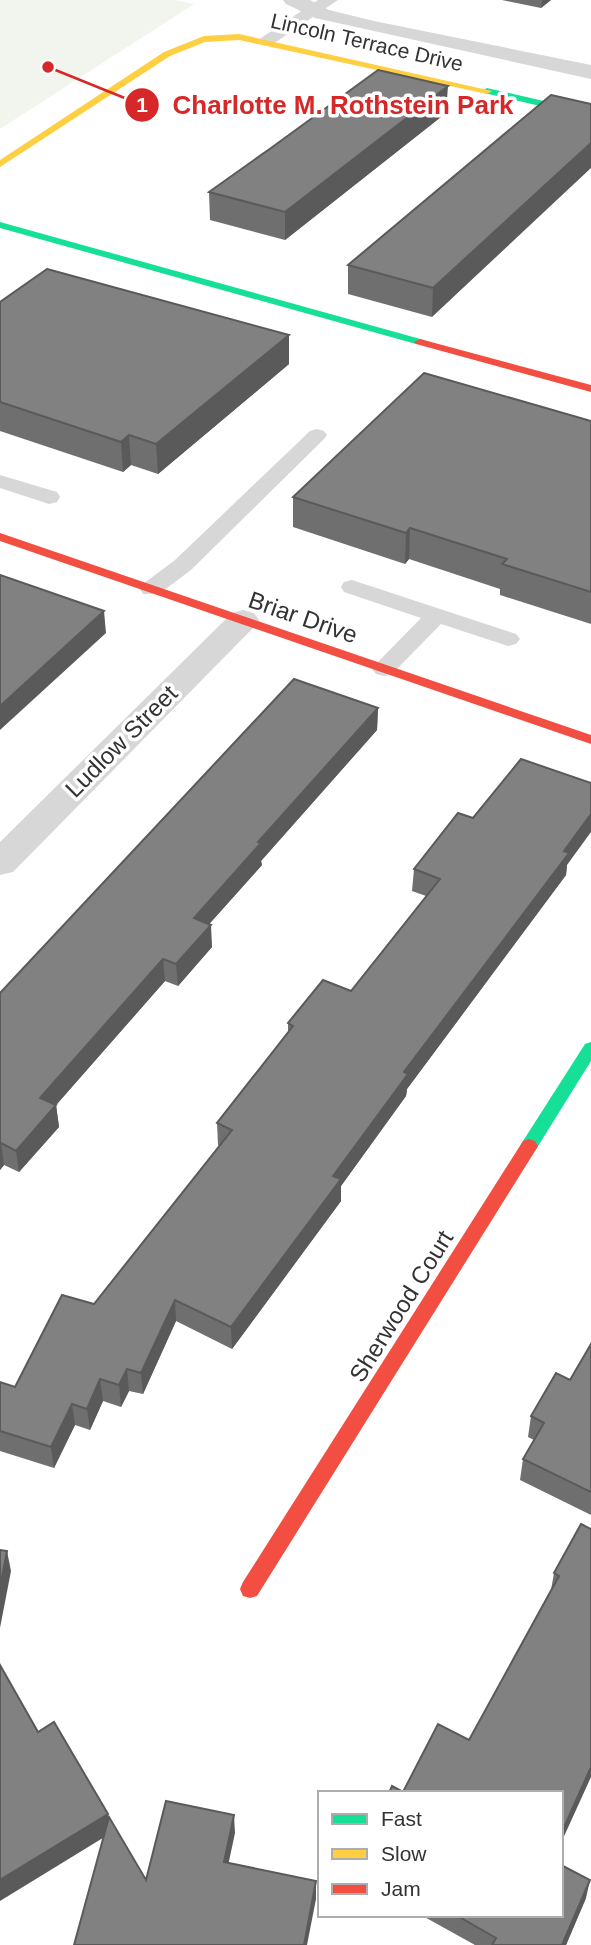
<svg xmlns="http://www.w3.org/2000/svg" width="591" height="1945" font-family="Helvetica,sans-serif">
	<style>
		.green { fill: #f1f5ed }
		.lines { fill: none; stroke-linecap: round; stroke-linejoin: round }
		.lane { fill: #d7d7d7; fill-rule: evenodd }
		.street { fill: #d7d7d7; fill-rule: evenodd }
		.fast { fill: #16e098; fill-rule: evenodd }
		.slow { fill: #ffcf43; fill-rule: evenodd }
		.jam { fill: #f24e42; fill-rule: evenodd }
		.wall { fill: #6f6f6f }
		.shaded-wall { fill: #5a5a5a }
		.building { fill: #818181; stroke: #5a5a5a; stroke-width: 2 }
		.labels { text-anchor: middle; dominant-baseline: central; stroke-width: 7; stroke-linejoin: round; paint-order: stroke }
		.far-street-label { font-size: 21px; fill: #333; stroke: #fff }
		.street-label { font-size: 24px; fill: #333; stroke: #fff }
		.leader { fill: none; stroke: #d62828; stroke-width: 2.5 }
		.callout-dot { fill: #d62828; stroke: #fff; stroke-width: 2.5 }
		.mark-label { font-size: 21px; text-anchor: middle; font-weight: bold; fill: #fff }
		.callout-label { font-size: 26px; text-anchor: middle; font-weight: bold; fill: #d62828; stroke: #fff; stroke-width: 7; stroke-linejoin: round; paint-order: stroke }
	</style>
	<rect width="100%" height="100%" fill="#fff"/>
	<path class="green" d="M0 0H174L194 4 0 129Z"/>
	<g class="lines">
		<path class="lane" d="M318 0H338L273 44H261L259 41 261 38Z
			M317 429 324 431 327 435 324 439 191 570 159 594H143L140 589 143 584 175 560 310 431Z
			M0 475 57 492 60 497 57 502 49 504 0 488Z
			M352 580 516 634 520 639 516 644 508 646 441 624 392 674 384 676 376 674 372 669 376 664 421 618 344 592 341 587 344 582Z"/>
		<path class="street" d="M283 0H310L329 10 374 21 591 65V79L315 18 286 4Z
			M243 610 254 613 259 620 254 627 13 872 0 875V842L232 613Z"/>
		<path class="fast" d="M487 88 591 112V118L484 93 482 91Z
			M0 222 424 340 426 342 416 344 0 228Z
			M591 1042V1061L535 1151H523L520 1146 523 1141 585 1044Z"/>
		<path class="slow" d="M239 34 492 91 487 94 239 40 205 42 170 56 0 167V160L164 52 204 36Z"/>
		<path class="jam" d="M420 339 591 385V392L416 344 414 342Z
			M0 533 591 735V744L0 541Z
			M529 1139 535 1141 538 1146 535 1151 257 1596 250 1598 243 1596 240 1589 243 1582 523 1141Z"/>
	</g>
	<path class="wall" d="M502 0H551L541 8Z
		M551 95 432 317 348 294V265Z
		M446 113 285 240 210 220 209 192 271 148Z
		M0 302 289 335V364L158 474 131 465 123 472 0 431Z
		M591 421V624L500 595V589L409 559 405 564 293 527V497Z
		M378 708 377 730 261 861 262 865 209 924 212 947 178 986 165 981 56 1105 59 1127 19 1172 4 1165 0 1170V993Z
		M567 865 566 875 407 1089 406 1096 341 1186V1201L232 1349 176 1321 143 1394 129 1391 121 1407 103 1401 90 1430 75 1425 54 1468 0 1451V1382L15 1387 94 1304 219 1146 218 1145 217 1123 288 1032V1023L351 991 426 896 412 891 414 869Z
		M591 1344V1515L520 1480 523 1459 534 1440 528 1437 531 1416 570 1380Z
		M581 1524 591 1777 403 1792 469 1740 551 1590 554 1573Z
		M586 1898 566 1945H475L421 1915H561Z"/>
	<path class="shaded-wall" d="M542 0H551L541 8Z
		M448 86 446 113 285 240V212Z
		M591 143V168L432 317 433 288Z
		M289 335V364L158 474 156 444Z
		M129 435 131 465 123 472 121 442Z
		M410 528 409 559 405 564 406 533Z
		M104 611 106 633 0 730V706Z
		M378 708 377 730 261 861 262 865 195 940 194 918 258 842Z
		M591 814V832L567 865 566 875 407 1089 406 1096 341 1186V1201L232 1349 231 1327 404 1072Z
		M211 925 212 947 178 986 176 964Z
		M163 959 165 981 43 1120 40 1098Z
		M56 1105 59 1127 19 1172 16 1151Z
		M1 1143 4 1165 0 1170V1144Z
		M175 1300 176 1321 143 1394 141 1373Z
		M127 1369 129 1391 121 1407 119 1385Z
		M100 1379 103 1401 90 1430 87 1409Z
		M72 1404 75 1425 54 1468 51 1447Z
		M7 1551 11 1571 0 1628V1587Z
		M591 1767V1777L561 1843V1834Z
		M108 1814 111 1833 0 1901V1880Z
		M234 1815 235 1833 225 1880 224 1862Z
		M590 1880 586 1898 566 1945H562Z
		M316 1881V1899L307 1945H304Z"/>
	<path class="building" d="M378 70 448 86 285 212 209 192 271 148Z
		M551 95 591 104V143L433 288 348 265Z
		M47 269 289 335 156 444 129 435 121 442 0 402V302Z
		M424 373 591 421V592L502 564 507 559 410 528 406 533 293 497Z
		M0 575 104 611 0 706Z
		M294 679 378 708 258 842 261 843 194 918 211 925 176 964 163 959 40 1098 56 1105 16 1151 1 1143 0 1144V993Z
		M521 759 591 783V814L564 851 569 853 404 1072 408 1074 333 1176 341 1179 231 1327 175 1300 141 1373 127 1369 119 1385 100 1379 87 1409 72 1404 51 1447 0 1431V1382L15 1387 62 1295 94 1304 232 1130 217 1123 293 1026 288 1023 323 980 351 991 440 879 414 869 458 813 473 818Z
		M591 1344V1492L523 1459 544 1423 531 1416 556 1373 570 1380Z
		M581 1524 591 1529V1767L561 1834V1793H389L392 1786 403 1792 438 1724 469 1740 559 1576 554 1573Z
		M0 1550 7 1551 0 1587Z
		M0 1665 38 1732 54 1722 108 1814 0 1880Z
		M166 1801 234 1815 224 1862 316 1881 304 1945H74L109 1817 146 1880Z
		M561 1865 590 1880 562 1945H492L496 1938 456 1915H561Z"/>
	<g class="labels">
		<g class="far-street-label">
			<text transform="translate(367 42) rotate(13)">Lincoln Terrace Drive</text>
		</g>
		<g class="street-label">
			<text transform="translate(303 617) rotate(19)">Briar Drive</text>
			<text transform="translate(121 741) rotate(-45)">Ludlow Street</text>
			<text transform="translate(401 1306) rotate(-58)">Sherwood Court</text>
		</g>
	</g>
	<path class="leader" d="M48 67L142 105"/>
	<g class="callout-dot">
		<circle cx="48" cy="67" r="7"/>
		<circle cx="142" cy="105" r="18"/>
	</g>
	<g class="mark-label">
		<text x="142" y="112">1</text>
	</g>
	<g class="callout-label">
		<text x="343" y="114">Charlotte M. Rothstein Park</text>
	</g>
	<rect x="318" y="1791" width="245" height="126" fill="#ffffff" stroke="#adadad" stroke-width="2"/>
	<rect x="332" y="1814" width="35" height="10" fill="#16e098" stroke="#adadad" stroke-width="2"/>
	<text x="381" y="1826" font-size="21" fill="#333333">Fast</text>
	<rect x="332" y="1849" width="35" height="10" fill="#ffcf43" stroke="#adadad" stroke-width="2"/>
	<text x="381" y="1861" font-size="21" fill="#333333">Slow</text>
	<rect x="332" y="1884" width="35" height="10" fill="#f24e42" stroke="#adadad" stroke-width="2"/>
	<text x="381" y="1896" font-size="21" fill="#333333">Jam</text>
</svg>
